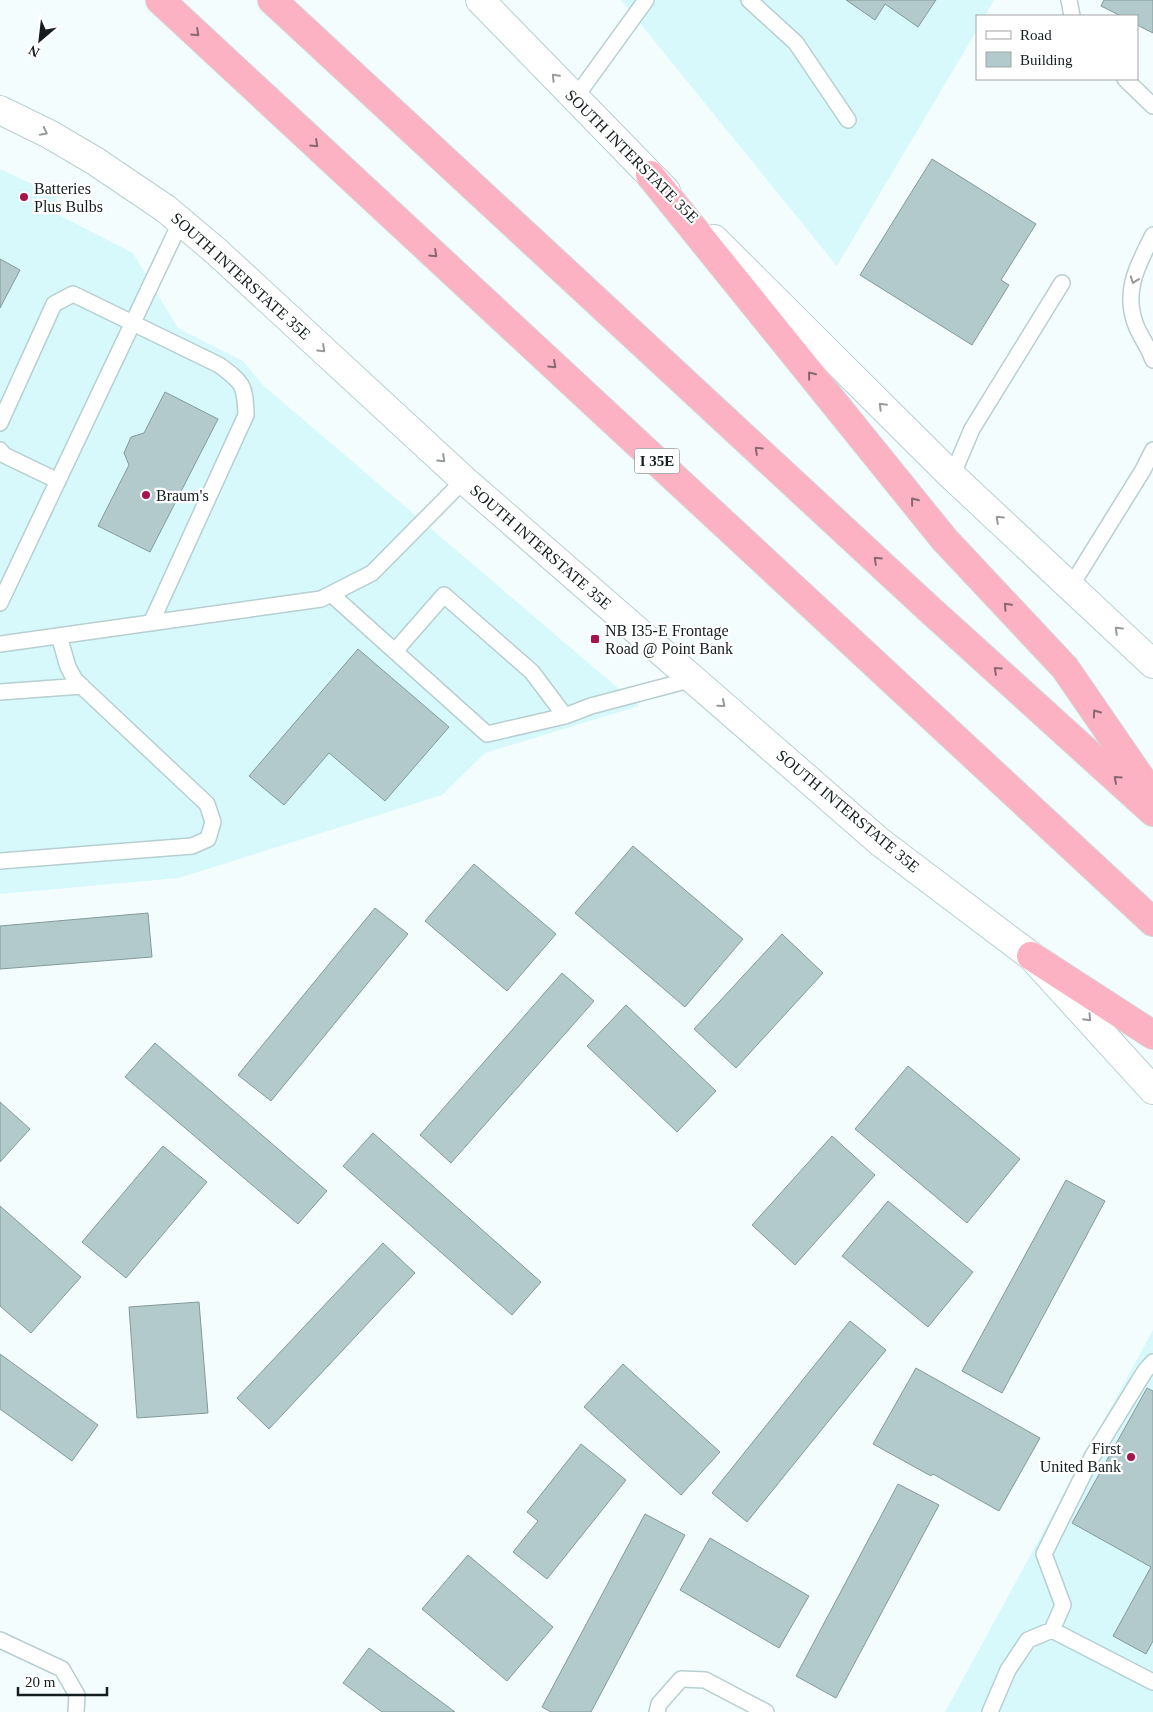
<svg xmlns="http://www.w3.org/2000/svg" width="1153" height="1712" font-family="Georgia,serif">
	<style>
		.built { fill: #d7f9fc }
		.building { fill: #b2cacb; stroke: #839a9b }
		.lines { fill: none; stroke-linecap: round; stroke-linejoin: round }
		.service-casing { stroke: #b7cfd0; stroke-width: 18 }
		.secondary-casing { stroke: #b7cfd0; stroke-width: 30 }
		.motorway-casing { stroke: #d5d6d7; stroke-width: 30 }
		.service { stroke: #fff; stroke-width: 15 }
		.secondary { stroke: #fff; stroke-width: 28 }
		.motorway { stroke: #fcb2c2; stroke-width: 28 }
		.oneway { stroke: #886870 }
		.oneway2 { stroke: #969a9a }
		.poi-dot { fill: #a6134f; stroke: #fff; stroke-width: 2 }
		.labels { text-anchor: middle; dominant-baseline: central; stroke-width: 4.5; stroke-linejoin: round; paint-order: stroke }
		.shield { fill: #fff; stroke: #5b6262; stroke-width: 1 }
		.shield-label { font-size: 15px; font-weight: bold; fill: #151e1f }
		.street-label { font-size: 16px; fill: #151e1f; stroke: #fff }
		.poi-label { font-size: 16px; fill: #151e1f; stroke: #fff; text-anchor: start }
	</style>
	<rect width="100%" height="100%" fill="#f4fdfe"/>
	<path class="built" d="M621 0H994L985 16H977V30L837 266Z
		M0 169 58 196 51 211 133 253 178 328 243 361 264 386 639 706 485 753 442 795 179 878 0 894Z
		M1153 1330V1712H945Z"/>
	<path class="building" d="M846 0H936L918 27 885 4 875 20Z
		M1104 0H1153V33L1137 25V16H1121L1101 6Z
		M932 159 1036 224 1001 280 1009 285 972 345 860 275Z
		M0 259 20 270 0 308Z
		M165 392 218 419 150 552 98 526 129 465 124 453 131 437 144 433Z
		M358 649 449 727 385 801 329 753 284 805 249 776Z
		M633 846 743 939 685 1007 575 913Z
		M474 864 556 934 507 991 425 921Z
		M375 908 408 934 271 1101 238 1075Z
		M148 913 152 957 0 969V926Z
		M782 934 823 973 736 1068 694 1029Z
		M562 973 594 1001 451 1163 420 1135Z
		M626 1005 716 1091 677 1132 587 1046Z
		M155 1043 327 1191 298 1224 125 1077Z
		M908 1066 1020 1159 967 1223 855 1129Z
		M0 1102 30 1129 0 1162Z
		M373 1133 541 1282 512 1315 343 1166Z
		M832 1136 875 1175 795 1265 752 1225Z
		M163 1146 207 1182 126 1278 82 1242Z
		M1066 1180 1105 1201 1002 1393 962 1371Z
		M888 1201 973 1272 928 1327 842 1256Z
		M0 1206 81 1277 31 1333 0 1306Z
		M383 1243 415 1273 269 1429 237 1398Z
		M199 1302 208 1413 137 1418 129 1307Z
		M850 1321 886 1350 747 1522 712 1493Z
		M0 1354 98 1425 72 1461 0 1409Z
		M623 1364 720 1452 681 1495 584 1407Z
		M916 1368 1040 1438 999 1511 933 1474 931 1476 873 1444Z
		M1147 1388 1153 1391V1641L1146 1654 1113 1636 1151 1567 1072 1523Z
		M581 1444 626 1480 547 1579 513 1552 538 1521 527 1512Z
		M898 1484 939 1505 836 1698 796 1676Z
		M645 1514 685 1535 591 1712H551L542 1707Z
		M710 1538 809 1596 779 1648 680 1590Z
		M468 1555 553 1627 507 1681 422 1609Z
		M369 1648 455 1712H382L343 1683Z"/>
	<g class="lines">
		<defs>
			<path id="service" d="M749 0 796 43 848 120
				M1069 0 1072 16
				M1125 79 1153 106
				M575 98 646 0
				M1153 235C1137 266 1122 293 1137 328 1142 339 1149 348 1153 360
				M0 423 54 304 73 294 219 365C243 383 245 384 246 415L151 623
				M0 450 4 455 58 481
				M952 476 972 429 1062 283
				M1071 586 1143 470 1153 450
				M331 594 487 734 565 716 591 706 693 679
				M0 603 181 221
				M0 644 321 599 372 573 464 480
				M395 651 444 595 532 672 565 716
				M0 692 82 686
				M0 861 192 846 208 839 213 822 207 804 75 680 68 667 59 636
				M1052 1630 1063 1605 1044 1554 1092 1457 1145 1371 1153 1362
				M0 1640 62 1669 77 1695 76 1712
				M657 1712 659 1704 681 1679 705 1680 766 1712
				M990 1712 1008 1670 1028 1640 1052 1630 1153 1682"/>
			<path id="secondary" d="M480 0 666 191
				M0 110 49 134 95 161 166 209 217 252 464 480 880 842 1031 956 1153 1090
				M714 239 952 476 1153 664"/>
			<path id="motorway" d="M160 0 1153 922
				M272 0 928 608 1153 812
				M650 175 944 539 1065 668 1153 796
				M1031 956 1153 1035"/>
		</defs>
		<use href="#service" class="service-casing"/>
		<use href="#secondary" class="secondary-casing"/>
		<use href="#motorway" class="motorway-casing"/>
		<use href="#service" class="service"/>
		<use href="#secondary" class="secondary"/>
		<use href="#motorway" class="motorway"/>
	</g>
	<defs><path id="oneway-chevron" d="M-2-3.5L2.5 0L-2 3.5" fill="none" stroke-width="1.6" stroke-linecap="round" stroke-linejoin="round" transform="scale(1.25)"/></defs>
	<g class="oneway">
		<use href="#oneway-chevron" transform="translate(196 33) rotate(43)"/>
		<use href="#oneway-chevron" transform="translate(315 144) rotate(43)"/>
		<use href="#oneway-chevron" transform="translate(434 254) rotate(43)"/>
		<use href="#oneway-chevron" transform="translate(553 365) rotate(43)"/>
		<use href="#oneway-chevron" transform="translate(811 375) rotate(-129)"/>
		<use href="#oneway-chevron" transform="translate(758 450) rotate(-137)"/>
		<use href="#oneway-chevron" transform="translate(914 501) rotate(-129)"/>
		<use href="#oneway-chevron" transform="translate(877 560) rotate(-137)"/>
		<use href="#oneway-chevron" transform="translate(1007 606) rotate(-133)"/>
		<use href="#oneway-chevron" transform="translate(997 670) rotate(-138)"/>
		<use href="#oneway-chevron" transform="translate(1096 713) rotate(-125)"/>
		<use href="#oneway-chevron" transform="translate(1117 779) rotate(-138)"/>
	</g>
	<g class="oneway2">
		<use href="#oneway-chevron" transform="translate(555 77) rotate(-134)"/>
		<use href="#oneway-chevron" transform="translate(44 132) rotate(27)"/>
		<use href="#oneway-chevron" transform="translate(1134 280) rotate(110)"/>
		<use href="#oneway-chevron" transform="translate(322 349) rotate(43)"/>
		<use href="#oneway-chevron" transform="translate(882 406) rotate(-135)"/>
		<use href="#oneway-chevron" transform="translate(442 459) rotate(43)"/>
		<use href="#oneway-chevron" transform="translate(999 519) rotate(-137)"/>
		<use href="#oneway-chevron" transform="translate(1118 630) rotate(-136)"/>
		<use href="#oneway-chevron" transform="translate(722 704) rotate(41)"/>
		<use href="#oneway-chevron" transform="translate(1088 1018) rotate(47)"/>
	</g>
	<g class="poi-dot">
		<circle cx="24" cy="197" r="5"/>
		<circle cx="146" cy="495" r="5"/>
		<rect x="590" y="634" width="10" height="10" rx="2.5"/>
		<circle cx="1131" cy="1457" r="5"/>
	</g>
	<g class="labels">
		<rect class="shield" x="634.5" y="448.5" width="45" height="25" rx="4"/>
		<g class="shield-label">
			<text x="657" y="461">I 35E</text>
		</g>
		<g class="street-label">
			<text transform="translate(632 156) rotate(45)">SOUTH INTERSTATE 35E</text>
			<text transform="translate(241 276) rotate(42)">SOUTH INTERSTATE 35E</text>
			<text transform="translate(541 547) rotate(41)">SOUTH INTERSTATE 35E</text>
			<text transform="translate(848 811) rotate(40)">SOUTH INTERSTATE 35E</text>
		</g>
		<g class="poi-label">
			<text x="34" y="188">Batteries<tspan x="34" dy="18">Plus Bulbs</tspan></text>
			<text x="156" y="495">Braum's</text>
			<text x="605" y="630">NB I35-E Frontage<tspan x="605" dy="18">Road @ Point Bank</tspan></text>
			<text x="1121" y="1448" text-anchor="end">First<tspan x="1121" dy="18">United Bank</tspan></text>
		</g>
	</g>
	<rect x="976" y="15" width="162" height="65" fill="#ffffff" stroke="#a1a5a5"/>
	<rect x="986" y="31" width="25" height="8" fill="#ffffff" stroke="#a1a5a5"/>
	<text x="1020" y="40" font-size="15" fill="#151e1f">Road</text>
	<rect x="986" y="52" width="25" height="15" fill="#b2cacb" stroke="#a1a5a5"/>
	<text x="1020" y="65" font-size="15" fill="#151e1f">Building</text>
	<g transform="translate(40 40) rotate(208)" stroke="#ffffff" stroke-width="4" paint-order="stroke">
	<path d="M0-4L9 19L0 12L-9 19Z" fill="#151e1f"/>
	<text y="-8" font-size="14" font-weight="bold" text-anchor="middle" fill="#151e1f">N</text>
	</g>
	<path d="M18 1687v8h89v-8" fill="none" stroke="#151e1f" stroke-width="2.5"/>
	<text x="25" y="1687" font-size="15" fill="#151e1f" stroke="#ffffff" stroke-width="4" paint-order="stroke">20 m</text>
</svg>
